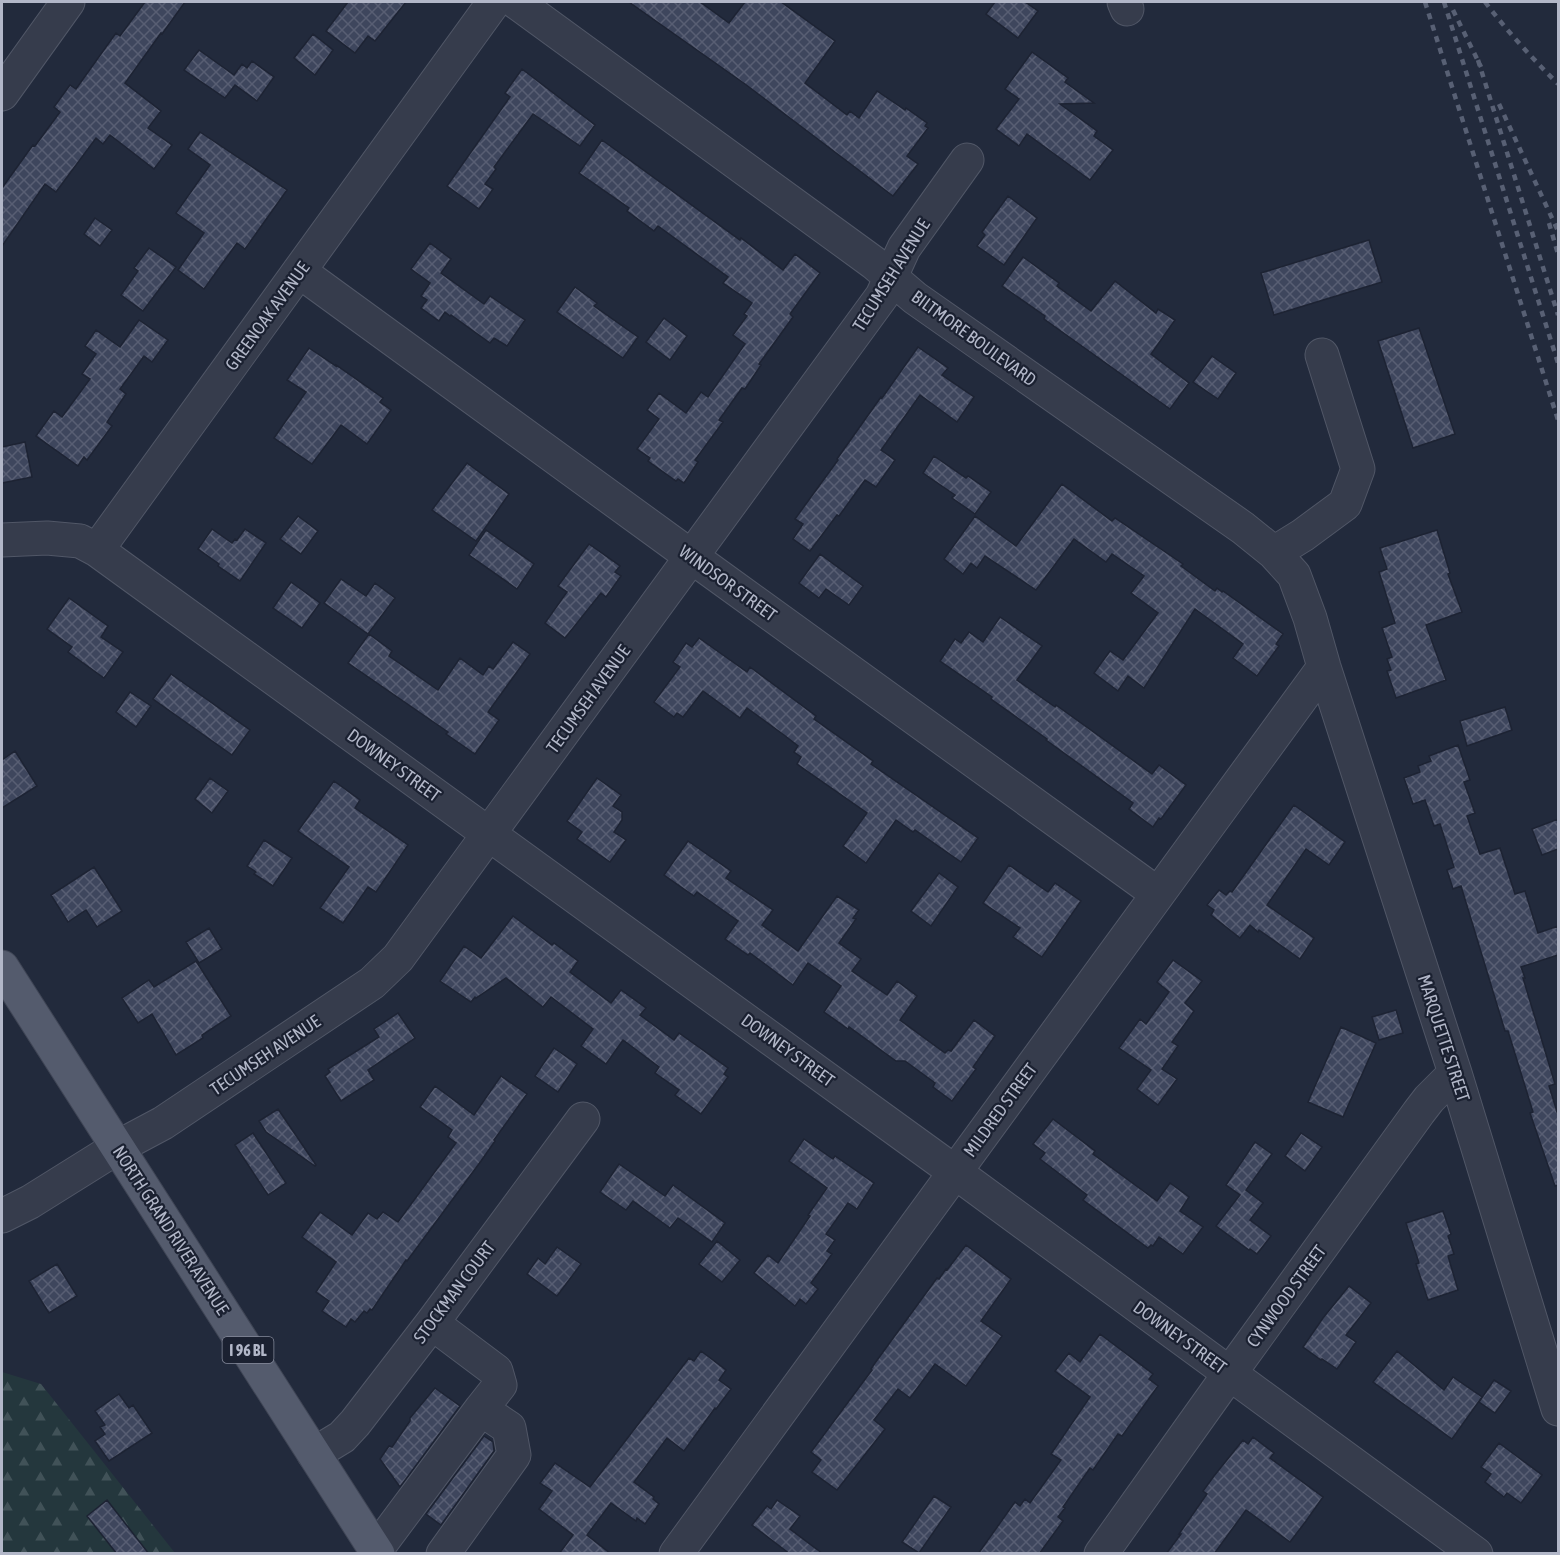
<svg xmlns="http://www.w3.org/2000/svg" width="1560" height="1555" font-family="'Asap Condensed',sans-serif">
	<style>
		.forest { fill: url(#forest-firs) }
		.building { fill: url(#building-cross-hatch); stroke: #1d2333; stroke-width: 1.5 }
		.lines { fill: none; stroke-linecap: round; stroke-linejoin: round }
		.minor-casing { stroke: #515767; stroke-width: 35 }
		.major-casing { stroke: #3f4555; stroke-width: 35 }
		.minor { stroke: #363c4c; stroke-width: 33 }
		.major { stroke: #545b6d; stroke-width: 33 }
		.rail { stroke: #586074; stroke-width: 4.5; stroke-dasharray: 6 6; stroke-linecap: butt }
		.labels { text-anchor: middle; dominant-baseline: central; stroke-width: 4.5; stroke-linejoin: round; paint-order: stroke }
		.shield { fill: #1b2131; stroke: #858a9b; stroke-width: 1.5 }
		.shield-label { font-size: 16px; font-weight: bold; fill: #b2b7c8 }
		.street-label { font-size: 18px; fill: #b2b7c8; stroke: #1b2131 }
	</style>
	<defs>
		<pattern id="forest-firs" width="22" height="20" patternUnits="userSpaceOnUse" patternTransform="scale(1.5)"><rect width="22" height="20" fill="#24373d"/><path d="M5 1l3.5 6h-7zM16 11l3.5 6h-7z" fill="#415258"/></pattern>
		<pattern id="building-cross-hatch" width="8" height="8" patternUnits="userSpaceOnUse" patternTransform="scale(1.5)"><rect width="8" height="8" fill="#3e465d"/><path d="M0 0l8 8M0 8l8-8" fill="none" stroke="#585e73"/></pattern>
	</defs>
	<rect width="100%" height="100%" fill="#222a3c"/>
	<path class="forest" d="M2 1372 41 1384 175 1553H2Z"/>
	<path class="building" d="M145 2H185L162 34 161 33 125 83 161 111 148 128 172 145 154 169 110 135 103 144 96 138 56 192 45 184 2 246V188L33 145 35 146 60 112 54 107 70 85 76 89 116 33 120 36Z
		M348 2H406L375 41 368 36 355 53 326 31Z
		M629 2H700L729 23 745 2H781L835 41 805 83 847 115 850 111 859 118 877 91 905 110 906 108 927 123 925 126 928 128 907 156 918 164 893 196 745 84Z
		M995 2H1025L1038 11 1018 38 986 14Z
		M313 34 333 50 315 75 294 58Z
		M199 50 234 75 242 64 247 68 252 61 274 77 257 101 235 85 225 98 184 70Z
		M1032 52 1068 78 1065 82 1094 103 1060 104 1097 131 1094 136 1113 150 1090 180 1027 134 1019 146 996 129 1019 99 1005 89Z
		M522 69 595 125 580 146 533 114 494 167 496 169 485 184 493 189 479 209 447 186 510 97 505 93Z
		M200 132 287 190 245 249 237 243 204 289 178 270 204 233 176 213 210 165 188 149Z
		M602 140 740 240 741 238 783 270 795 254 820 273 790 314 793 317 759 364 761 365 745 389 742 388 719 420 723 422 695 460 698 462 684 483 678 479 676 481 648 461 650 458 637 449 659 419 647 410 659 393 686 413 701 392 708 397 745 344 733 335 747 316 744 314 752 303 723 283 728 277 658 226 654 231 627 211 629 208 579 173Z
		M1008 196 1037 218 1004 265 977 246 985 235 982 232Z
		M95 218 112 230 100 246 84 234Z
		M1369 240 1382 282 1274 315 1261 273Z
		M430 243 451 259 441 273 484 304 490 296 525 320 507 346 494 338 490 343 451 315 450 316 445 312 439 321 421 308 427 300 421 296 430 283 411 269Z
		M149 248 176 267 143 311 121 295 138 271 134 268Z
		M1023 257 1059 283 1057 286 1091 311 1115 281 1156 313 1158 309 1175 320 1151 354 1189 383 1170 409 1044 319 1045 316 1002 286Z
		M575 287 597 303 594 306 638 337 623 358 557 312Z
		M664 318 687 336 670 360 646 342Z
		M139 320 168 340 152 362 144 356 120 389 126 394 107 422 112 426 87 460 84 457 78 466 36 436 54 411 62 417 90 379 82 374 96 354 85 346 96 330 120 347Z
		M1419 328 1455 434 1413 448 1378 341Z
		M918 347 948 368 942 375 974 397 957 422 920 395 881 450 895 460 876 487 865 480 839 516 837 515 810 551 793 539 803 524 795 519 838 460 837 459 881 397 882 398Z
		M309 348 336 366V365L383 398 380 402 391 410 367 444 341 425 312 464 274 438 306 392 287 380Z
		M1212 356 1236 373 1218 399 1193 382Z
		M25 442 32 477 2 483V447Z
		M934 456 966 478 968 476 991 492 975 514 952 498 955 495 923 473Z
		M467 463 509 494 476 541 432 510Z
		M1062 484 1112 521 1115 518 1183 564 1181 566 1215 591 1217 588 1222 592 1223 591 1283 634 1276 644 1279 646 1257 676 1233 658 1243 644 1195 609 1144 688 1128 676 1118 691 1094 673 1110 651 1123 660 1158 613 1131 593 1144 576 1112 554 1106 562 1074 539 1036 590 985 556 977 568 971 563 963 574 944 559 975 516 1016 546Z
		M298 516 318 531 301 554 280 539Z
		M212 529 232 543 235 539 237 540 245 529 266 543 240 581 218 566 219 564 198 549Z
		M486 530 534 564 517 589 469 555Z
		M1437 530 1450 573 1448 574 1462 612 1426 625 1446 680 1396 698 1387 671 1391 670 1387 659 1392 657 1382 628 1395 623 1379 572 1387 569 1380 548Z
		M589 544 620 566 615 572 621 576 606 597 601 593 565 638 545 623 567 592 558 586Z
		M820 554 863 586 849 605 826 589 819 598 799 583Z
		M341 579 366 596 375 583 395 598 368 634 324 603Z
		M291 582 320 603 302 628 273 608Z
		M69 598 108 626 101 637 123 652 104 678 68 652 72 647 47 629Z
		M1000 617 1042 646 1017 680 1055 707 1056 705 1152 774 1159 765 1186 785 1161 819 1159 818 1153 827 1129 809 1133 803 1046 740 1047 739 991 699 992 697 940 661 955 639 961 643 969 632 983 642Z
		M369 634 392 651 389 656 438 690 460 658 483 675 489 666 493 669 513 642 530 654 488 712 499 720 475 754 446 734 448 732 348 663Z
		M699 638 747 672 750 667 816 716 814 719 873 761 871 764 978 838 961 862 915 830 913 832 896 820 866 863 843 846 867 813 797 764 801 757 794 752 798 746 784 735 747 708 740 718 703 691 683 717 677 713 674 717 654 702 680 667 673 662 686 643 692 647Z
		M171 674 250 730 232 755 153 699Z
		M130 692 151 706 136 727 116 712Z
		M1505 707 1512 730 1467 746 1460 721Z
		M1458 745 1470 780 1464 782 1475 813 1467 816 1480 854 1500 848 1515 894 1525 891 1538 933 1558 926V955L1521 967 1525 978H1523L1555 1084 1549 1086 1558 1115V1185L1555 1186 1530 1113 1533 1112 1508 1031H1505L1461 886 1453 889 1447 870 1454 867 1440 824 1434 826 1425 800 1413 804 1404 778 1420 772 1418 766 1431 761 1429 756Z
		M15 751 37 786 2 808V760Z
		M210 778 228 791 212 813 195 799Z
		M597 778 621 795 613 806 622 812V820L614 832 626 840 610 862 577 839 582 832 567 821Z
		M334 781 360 800 355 808 408 845 376 892 368 887 343 923 320 908 349 867 298 831Z
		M1294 805 1345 842 1329 865 1306 849 1267 905 1314 938 1300 959 1259 930 1258 932 1250 925 1240 938 1211 915 1214 910 1207 905 1219 890 1226 895 1230 891 1232 892Z
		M1558 819V849L1542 855 1532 829Z
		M264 840 292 858 273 886 254 874 256 872 247 866Z
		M688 841 731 871 726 878 773 910 762 925 798 951 837 896 859 910 853 918 856 919 839 943 861 959 852 971 887 995 897 981 917 996 900 1020 945 1053 948 1050 951 1051 974 1020 995 1036 973 1067 976 1069 952 1101 933 1087 935 1083 905 1061H896L849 1027 848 1029 824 1012 841 986 808 963 793 985 750 953 748 955 725 939 738 921 697 892 694 896 664 875Z
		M1009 865 1048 892 1055 883 1081 901 1042 957 1013 937 1020 928 983 903Z
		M94 867 122 911 97 927 86 910 68 922 51 895Z
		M939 873 958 887 931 926 911 911Z
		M513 916 552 945 554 943 578 961 570 972 611 1003 621 990 646 1008 640 1015 674 1040 679 1033 728 1068 724 1074 728 1077 701 1114 675 1095 679 1090 655 1073 659 1067 623 1040 606 1064 581 1046 593 1029 551 997 543 1007 506 978 476 998 475 997 471 1002 440 981 464 946 481 958Z
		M209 928 222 949 199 963 186 942Z
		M1173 960 1202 981 1185 1003 1194 1011 1172 1042 1178 1046 1162 1069 1177 1079 1158 1105 1137 1089 1151 1070 1119 1048 1140 1019 1146 1024 1169 992 1157 982Z
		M196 961 231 1016 202 1035 203 1038 176 1055 152 1014 138 1023 122 998 149 980 154 987Z
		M1396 1010 1403 1033 1379 1040 1372 1017Z
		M398 1013 415 1038 368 1070 374 1080 341 1101 325 1076 330 1072 328 1069 379 1037 374 1029Z
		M1341 1027 1376 1043 1343 1117 1308 1102Z
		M554 1048 577 1064 558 1092 535 1076Z
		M501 1076 527 1094 494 1140 495 1141 481 1161 407 1261 406 1260 372 1310 370 1309 367 1313 364 1311 355 1322 351 1319 346 1327 322 1311 329 1301 316 1292 336 1262 302 1237 320 1212 352 1235 368 1213 377 1219 383 1212 398 1222 456 1143 448 1137 452 1130 420 1107 435 1086 474 1115Z
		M278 1109 316 1165 315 1166 266 1132 259 1121Z
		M1053 1119 1095 1151 1093 1154 1157 1201 1170 1183 1189 1197 1180 1211 1203 1227 1183 1254 1159 1237 1153 1246 1151 1245 1148 1248 1083 1200 1087 1195 1040 1159 1045 1153 1033 1144Z
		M253 1133 286 1183 268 1195 235 1145Z
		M1301 1133 1322 1147 1305 1171 1285 1156Z
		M804 1139 833 1159 835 1156 874 1183 857 1209 848 1203 826 1234 835 1240 827 1251 832 1254 811 1283 818 1289 806 1304 800 1299 795 1306 754 1273 768 1255 778 1263 810 1216 808 1215 827 1188 789 1161Z
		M1255 1142 1272 1154 1246 1190 1263 1203 1250 1220 1271 1236 1257 1254 1250 1249 1249 1250 1216 1226 1240 1195 1226 1185Z
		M619 1164 665 1196 673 1185 725 1223 712 1242 678 1218 670 1228 633 1201 626 1210 600 1192Z
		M1443 1211 1451 1234 1448 1236 1454 1254 1448 1256 1458 1290 1428 1300 1416 1264 1419 1263 1406 1223Z
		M717 1241 740 1260 722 1282 699 1264Z
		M966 1245 1011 1279 981 1321 1002 1336 966 1386 935 1364 910 1398 898 1389 874 1420 885 1429 837 1490 812 1472 821 1460 811 1452 872 1370 871 1369 875 1363 937 1278 939 1279 946 1269 947 1270Z
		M557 1247 581 1264 557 1296 527 1274 538 1258 545 1264Z
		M57 1264 77 1296 49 1313 29 1281Z
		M1349 1286 1371 1303 1346 1335 1356 1342 1337 1369 1322 1359 1321 1360 1303 1347 1323 1318Z
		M1100 1334 1153 1374 1149 1379 1158 1386 1122 1436 1118 1434 1093 1470 1090 1468 1063 1507 1065 1508 1058 1517 1063 1521 1039 1554H978L1015 1502 1020 1506 1025 1499 1030 1503 1061 1460 1051 1454 1090 1397 1055 1371 1069 1353 1080 1362Z
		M701 1351 726 1370 719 1380 731 1389 716 1409 715 1408 684 1451 667 1438 634 1482 654 1497 653 1499 659 1504 645 1524 637 1518 636 1521 611 1503 587 1535 611 1554H559L573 1535 539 1509 552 1491 540 1483 555 1463 590 1487 689 1358 694 1361Z
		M1397 1351 1444 1390 1453 1377 1482 1397 1452 1439 1373 1382Z
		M1494 1380 1511 1391 1495 1413 1479 1402Z
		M435 1388 460 1406 400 1487 380 1459 389 1446 392 1447 410 1421V1418Z
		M119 1394 129 1408 133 1405 152 1433 109 1461 95 1441 105 1434 100 1427 105 1425 95 1411Z
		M484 1436 493 1442 494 1451 441 1525 426 1514Z
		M1253 1437 1274 1453 1270 1458 1323 1497 1306 1521 1290 1542 1246 1510 1214 1554H1166L1181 1534H1179L1207 1494 1203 1491 1214 1476 1243 1440 1248 1444Z
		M1499 1443 1542 1475 1521 1503 1507 1493 1504 1497 1485 1482 1491 1474 1481 1467Z
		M934 1496 951 1507 919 1553 902 1542Z
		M107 1500 149 1554H117L87 1516Z
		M777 1500 800 1516 790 1529 823 1554H790L752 1525 767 1506 771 1509Z"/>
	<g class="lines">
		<defs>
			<path id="minor" d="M516 2 874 263 915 298 1243 528 1274 553 1294 575 1310 618 1324 667 1455 1073 1558 1409
				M1124 2 1127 9
				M2 94 68 2
				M299 271 692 557 1158 894
				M2 540 47 538 80 541 97 550 494 2
				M97 550 955 1172 1476 1554
				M1274 553 1303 535 1345 504 1358 469 1322 355
				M2 1216 30 1202 118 1147 163 1123 372 983 398 958 882 296 904 248 967 160
				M432 1323 496 1371 500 1385 481 1409 509 1428 514 1455 443 1554
				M314 1454 342 1437 355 1423 432 1323 583 1119
				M376 1550 481 1409
				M676 1554 1324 667
				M1101 1554 1230 1373 1419 1112 1429 1099 1455 1073"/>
			<path id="major" d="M2 967 378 1554"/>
		</defs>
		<use href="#minor" class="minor-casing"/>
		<use href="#major" class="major-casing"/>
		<use href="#minor" class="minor"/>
		<use href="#major" class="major"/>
		<path class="rail" d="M1425 2 1558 420
			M1444 2 1558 363
			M1485 2C1507 31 1532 58 1558 84
			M1453 10 1481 67
			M1478 60 1558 315
			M1499 104 1558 231
			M1549 223 1558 254"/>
	</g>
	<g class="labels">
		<rect class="shield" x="222.5" y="1337" width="51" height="26" rx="4.5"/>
		<g class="shield-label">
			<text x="248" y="1350">I 96 BL</text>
		</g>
		<g class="street-label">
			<text transform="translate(891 275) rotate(-58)">TECUMSEH AVENUE</text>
			<text transform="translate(267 316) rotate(-54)">GREENOAK AVENUE</text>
			<text transform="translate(974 338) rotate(36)">BILTMORE BOULEVARD</text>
			<text transform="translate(728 583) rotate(36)">WINDSOR STREET</text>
			<text transform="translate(588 699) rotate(-54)">TECUMSEH AVENUE</text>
			<text transform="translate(394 765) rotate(36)">DOWNEY STREET</text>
			<text transform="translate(1444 1038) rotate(72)">MARQUETTE STREET</text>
			<text transform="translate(788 1050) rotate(36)">DOWNEY STREET</text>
			<text transform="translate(265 1055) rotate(-34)">TECUMSEH AVENUE</text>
			<text transform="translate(1000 1110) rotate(-54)">MILDRED STREET</text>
			<text transform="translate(171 1230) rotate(57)">NORTH GRAND RIVER AVENUE</text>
			<text transform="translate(454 1292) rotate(-53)">STOCKMAN COURT</text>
			<text transform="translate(1286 1296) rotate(-54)">CYNWOOD STREET</text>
			<text transform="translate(1180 1337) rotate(36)">DOWNEY STREET</text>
		</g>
	</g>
	<rect width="1560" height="1555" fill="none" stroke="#b2b7c8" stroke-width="6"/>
</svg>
